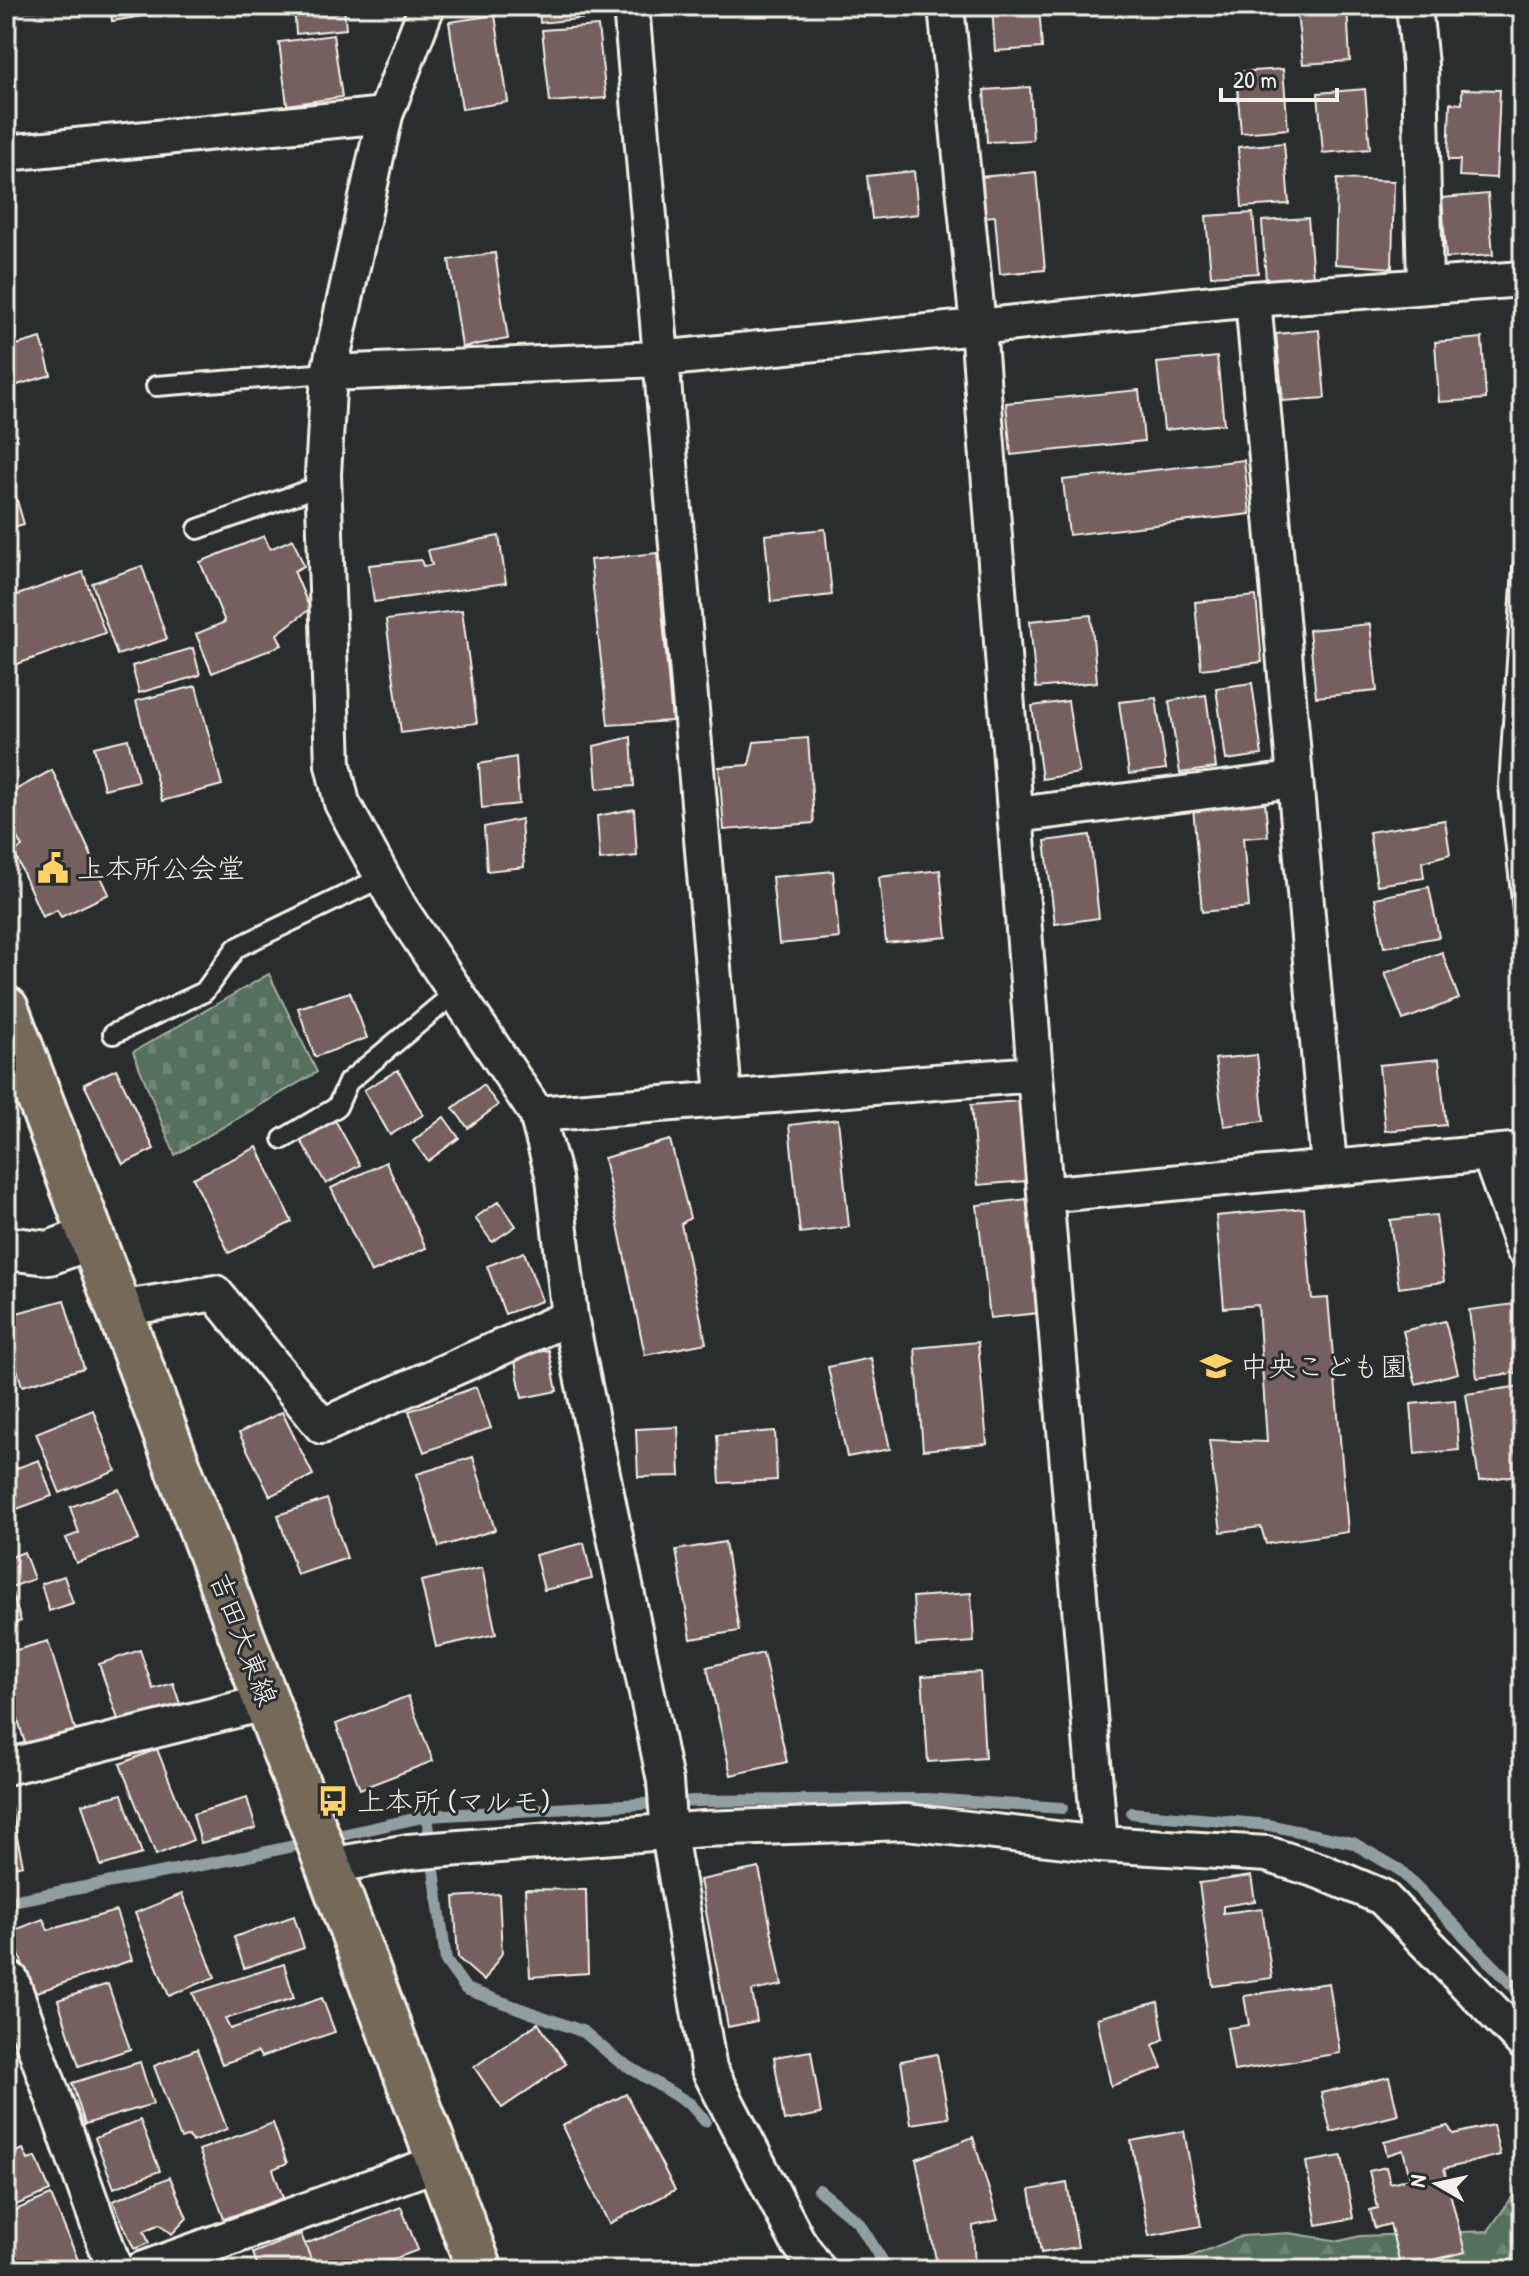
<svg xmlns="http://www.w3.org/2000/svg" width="1529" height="2276" font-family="'Patrick Hand','Klee One',sans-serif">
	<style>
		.forest { fill: url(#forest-firs); stroke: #a4b0a2; stroke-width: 2 }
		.cemetery { fill: url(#cemetery-stones); stroke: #a4b0a2; stroke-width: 2 }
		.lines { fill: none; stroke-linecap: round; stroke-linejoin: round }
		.stream { stroke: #919ea2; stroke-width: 12 }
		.building { fill: #74615e; stroke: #f4f1e8; stroke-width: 2 }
		.service-casing { stroke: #f4f1e8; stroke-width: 24 }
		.minor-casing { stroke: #f4f1e8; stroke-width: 40 }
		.tertiary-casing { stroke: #f4f1e8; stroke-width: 48 }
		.primary-casing { stroke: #f4f1e8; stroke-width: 50 }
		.service { stroke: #2a2d2e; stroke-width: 18 }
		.minor { stroke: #2a2d2e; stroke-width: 34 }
		.tertiary { stroke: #2a2d2e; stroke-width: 42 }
		.primary { stroke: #746a5a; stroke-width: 44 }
		.labels { text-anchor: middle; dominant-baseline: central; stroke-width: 6; stroke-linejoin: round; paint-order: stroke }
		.poi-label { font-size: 28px; fill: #f4f1e8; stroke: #2a2d2e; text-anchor: start }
		.street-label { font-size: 28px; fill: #f4f1e8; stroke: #2a2d2e }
	</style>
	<defs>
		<pattern id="forest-firs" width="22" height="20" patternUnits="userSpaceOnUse" patternTransform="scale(2)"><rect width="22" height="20" fill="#556f5d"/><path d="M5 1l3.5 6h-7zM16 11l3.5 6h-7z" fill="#6e8474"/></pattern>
		<pattern id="cemetery-stones" width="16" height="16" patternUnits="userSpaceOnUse" patternTransform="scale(2)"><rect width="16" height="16" fill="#556f5d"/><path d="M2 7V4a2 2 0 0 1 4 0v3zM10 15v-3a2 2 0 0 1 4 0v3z" fill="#6e8474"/></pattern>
	</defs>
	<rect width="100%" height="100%" fill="#2a2d2e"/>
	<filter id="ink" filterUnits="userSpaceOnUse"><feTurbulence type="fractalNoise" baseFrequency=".0125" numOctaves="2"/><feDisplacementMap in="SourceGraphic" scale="16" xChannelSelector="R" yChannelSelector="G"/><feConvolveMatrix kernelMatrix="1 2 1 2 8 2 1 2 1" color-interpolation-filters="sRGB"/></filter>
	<g filter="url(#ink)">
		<path class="forest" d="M1523 2182V2270H1109L1185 2259 1242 2236 1289 2233 1340 2241 1360 2236 1488 2231Z"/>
		<path class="cemetery" d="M269 974 317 1072 175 1155 133 1052Z"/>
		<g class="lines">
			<path class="stream" d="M1132 1813 1269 1825 1353 1843 1400 1870 1523 1996
				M427 1816 446 1961 466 1989 584 2032 616 2059 690 2104 705 2121
				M6 1902 244 1857 427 1816 696 1801 928 1799 1062 1808
				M819 2190 858 2222 888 2270"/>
		</g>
		<path class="building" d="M9 6H90V8L9 12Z
			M110 6H161L162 13 112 21Z
			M294 6H344L346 29 296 34Z
			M539 6H596L597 17 540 23Z
			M992 6H1039L1042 48 995 51Z
			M1296 6H1347L1350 61 1303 64Z
			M495 15 508 102 462 109 449 22Z
			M598 26 606 98 550 102 542 30Z
			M333 35 342 97 287 105 279 42Z
			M1283 69 1288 129 1241 133 1236 72Z
			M1030 87 1033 140 987 142 984 90Z
			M1365 89 1370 149 1323 153 1318 93Z
			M1462 89 1500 90 1496 178 1459 176 1460 160H1448L1450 103 1462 104Z
			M1284 143 1289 204 1242 207 1238 147Z
			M914 171 918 214 872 219 867 176Z
			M1036 172 1045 270 1000 274 995 216 984 217 980 177Z
			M1337 179 1394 181 1392 268 1335 264Z
			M1488 194 1493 255 1446 258 1442 198Z
			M1253 213 1258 273 1211 276 1206 216Z
			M1308 218 1313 277 1266 281 1262 221Z
			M495 253 508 339 462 347 449 260Z
			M1319 330 1325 398 1283 401 1276 334Z
			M41 338 51 375 14 386 6 348Z
			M1482 338 1486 399 1439 402 1435 342Z
			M1217 357 1224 424 1164 430 1157 363Z
			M1139 390 1144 441 1011 455 1006 403Z
			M1244 460 1250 514 1069 535 1063 480Z
			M6 464 24 524 6 529Z
			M825 529 832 595 771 602 765 535Z
			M264 536 270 549 293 539 304 566 294 571 310 609 277 634 282 645 212 673 196 634 225 622 200 562Z
			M499 536 506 583 374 602 369 565 421 560 423 566 432 565 428 550Z
			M657 553 672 721 608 725 590 560Z
			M142 566 167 639 117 655 92 583Z
			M83 572 105 633 6 668V599Z
			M1256 596 1262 662 1201 669 1195 602Z
			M462 610 477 723 401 733 386 620Z
			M1091 615 1097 682 1036 688 1030 621Z
			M1370 624 1377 691 1316 697 1309 630Z
			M193 648 200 675 139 693 132 666Z
			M1252 683 1262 755 1226 760 1216 688Z
			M196 686 222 785 162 801 136 701Z
			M1206 695 1216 768 1180 773 1169 701Z
			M1156 698 1166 769 1129 774 1119 702Z
			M1068 701 1079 773 1042 779 1032 706Z
			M631 737 634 786 597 789 594 746Z
			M808 738 814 823 724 830 719 767 749 765 754 742Z
			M128 739 138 781 104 789 94 747Z
			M516 757 519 804 482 808 479 764Z
			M52 770 109 894 61 917 57 910 42 917 14 852 22 847 6 817V795Z
			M1265 801 1268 836 1243 838 1249 907 1202 912 1193 807Z
			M634 809 637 856 600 860 597 816Z
			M521 819 524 867 487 871 484 827Z
			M1445 820 1450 854 1422 862 1424 878 1377 885 1369 832Z
			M1090 835 1099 918 1055 924 1045 841Z
			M940 870 947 937 886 943 879 877Z
			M833 871 839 938 779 944 772 877Z
			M1429 887 1439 937 1384 947 1375 898Z
			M1442 952 1459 999 1403 1020 1385 973Z
			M350 992 367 1038 315 1057 298 1008Z
			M1257 1055 1264 1121 1224 1126 1215 1059Z
			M1439 1059 1446 1125 1385 1131 1379 1065Z
			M116 1069 154 1149 123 1164 84 1084Z
			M398 1070 423 1115 390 1135 364 1090Z
			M483 1085 498 1105 468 1128 453 1108Z
			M1019 1101 1026 1181 978 1185 971 1105Z
			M444 1117 459 1138 428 1161 413 1141Z
			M838 1119 849 1227 800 1233 789 1125Z
			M335 1120 360 1165 326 1184 300 1139Z
			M670 1140 690 1218 681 1224 706 1343 645 1355 604 1158Z
			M257 1147 292 1222 229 1253 193 1178Z
			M386 1162 426 1248 371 1273 331 1188Z
			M1027 1199 1039 1313 990 1318 977 1205Z
			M499 1201 516 1226 492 1242 475 1218Z
			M1304 1208 1312 1299 1328 1298 1348 1532 1266 1544 1261 1527 1221 1532 1209 1440 1267 1442 1258 1305 1224 1308 1216 1216Z
			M1436 1215 1444 1282 1399 1288 1390 1220Z
			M524 1252 542 1301 505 1314 487 1266Z
			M64 1300 84 1368 22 1386 6 1331V1316Z
			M1514 1304 1523 1372 1477 1378 1469 1310Z
			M1445 1321 1458 1373 1416 1384 1403 1331Z
			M978 1342 987 1444 923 1450 915 1348Z
			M549 1350 557 1391 522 1398 514 1356Z
			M871 1358 890 1449 847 1457 828 1367Z
			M1521 1386 1523 1474 1479 1481 1466 1394Z
			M476 1387 491 1428 424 1452 409 1411Z
			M1455 1400 1459 1450 1415 1454 1411 1404Z
			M93 1410 116 1471 60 1493 36 1433Z
			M282 1412 313 1475 270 1496 239 1433Z
			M678 1427 680 1476 638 1477 636 1429Z
			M775 1431 777 1480 720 1483 717 1435Z
			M473 1457 495 1530 439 1547 417 1474Z
			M39 1460 52 1496 6 1513V1472Z
			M119 1489 139 1540 76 1563 66 1538 79 1533 70 1507Z
			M327 1499 347 1558 297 1575 278 1515Z
			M725 1542 739 1631 691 1639 676 1550Z
			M584 1543 592 1579 544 1590 535 1555Z
			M24 1552 34 1579 6 1589V1559Z
			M482 1568 496 1634 436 1647 421 1581Z
			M64 1576 73 1603 49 1611 41 1584Z
			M12 1593 21 1621 6 1626V1595Z
			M971 1593 974 1642 916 1646 913 1597Z
			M48 1641 76 1732 26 1747 6 1678V1653Z
			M140 1650 153 1689 173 1683 180 1704 120 1725 99 1664Z
			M763 1653 787 1762 731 1775 707 1667Z
			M980 1672 985 1758 928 1762 922 1676Z
			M408 1696 433 1761 360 1789 336 1724Z
			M157 1749 193 1840 156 1855 120 1764Z
			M6 1786 23 1865 6 1869Z
			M122 1794 142 1854 101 1866 82 1804Z
			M247 1798 256 1828 201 1843 193 1814Z
			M759 1868 782 1985 752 1991 757 2021 728 2027 700 1880Z
			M1251 1876 1255 1901 1223 1906V1913L1262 1908 1272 1978 1213 1986 1199 1883Z
			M525 1889 586 1890 588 1973 530 1977Z
			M182 1894 215 1977 169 1996 135 1913Z
			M499 1894 502 1953 484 1981 458 1958 454 1897Z
			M116 1911 132 1960 34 1993 10 1932 43 1919 48 1930Z
			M294 1916 304 1948 244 1968 234 1937Z
			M284 1964 294 1998 225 2019 230 2029 322 1998 335 2032 261 2057 258 2052 222 2064 193 1993Z
			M1329 1983 1340 2053 1234 2071 1227 2028 1249 2025 1244 1996Z
			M108 1984 130 2049 79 2066 58 2000Z
			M1158 2002 1164 2039 1153 2045 1162 2068 1111 2086 1097 2018Z
			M538 2023 566 2064 502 2108 474 2067Z
			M197 2049 227 2129 192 2142 189 2136 181 2139 154 2066Z
			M811 2051 821 2114 784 2121 774 2057Z
			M937 2054 949 2118 911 2124 901 2061Z
			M140 2062 153 2104 85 2124 72 2083Z
			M1389 2077 1398 2115 1331 2132 1321 2093Z
			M626 2094 675 2190 609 2224 562 2126Z
			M140 2120 160 2171 114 2188 95 2138Z
			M273 2123 287 2163 273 2169 283 2198 224 2219 199 2150Z
			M1493 2125 1500 2155 1444 2169 1465 2252 1401 2268 1390 2224 1375 2228 1370 2210 1378 2208 1369 2171 1386 2167 1390 2183 1410 2178 1403 2150 1387 2155 1384 2142 1448 2126 1453 2134Z
			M1184 2131 1201 2226 1149 2236 1131 2141Z
			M973 2137 998 2220 973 2226 975 2270H938L916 2159Z
			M23 2149 28 2160 36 2157 50 2191 6 2209V2156Z
			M1342 2156 1353 2218 1317 2225 1306 2162Z
			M170 2177 187 2218 172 2234 160 2224 144 2231 149 2243 134 2249 113 2201Z
			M1067 2183 1078 2247 1041 2253 1030 2190Z
			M51 2195 81 2267 6 2270V2214Z
			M401 2207 418 2250 365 2270H315L305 2244Z
			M301 2234 315 2270H259L253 2253Z
			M224 2262 227 2270H203Z"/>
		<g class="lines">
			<defs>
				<path id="service" d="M156 386 329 373
					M198 529 323 485
					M1523 568 1509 786 1523 910
					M113 1034 204 992 236 948 383 877
					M283 1139 337 1107 348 1082 456 992"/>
				<path id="minor" d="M427 6 385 115 329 373 323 474 333 765 342 803 399 907 537 1114 554 1178 570 1317 665 1781 669 1834 709 2069 797 2240 818 2270
					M631 6 724 1096
					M946 6 978 327 1035 1074 1100 1844
					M1414 6 1420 65 1425 285
					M6 153 385 115
					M1253 299 1329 1166
					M329 373 659 359 1253 299 1523 279
					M1016 815 1294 780
					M537 1114 1035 1074
					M1489 1153 1523 1248
					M1045 1192 1064 1193 1523 1150
					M119 1309 215 1293 322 1426 570 1317
					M6 1767 268 1702
					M329 1866 409 1852 703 1829 906 1822 1100 1844 1267 1854 1320 1871 1382 1897 1523 2042
					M11 1980 115 2270
					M141 2270 440 2162"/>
				<path id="tertiary" d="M6 1248 49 1253 90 1238"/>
				<path id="primary" d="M6 1009 480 2270"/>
			</defs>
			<use href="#service" class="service-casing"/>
			<use href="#minor" class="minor-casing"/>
			<use href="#tertiary" class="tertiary-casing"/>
			<use href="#primary" class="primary-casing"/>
			<use href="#service" class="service"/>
			<use href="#minor" class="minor"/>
			<use href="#tertiary" class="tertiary"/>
			<use href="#primary" class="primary"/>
		</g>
	</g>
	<defs>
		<symbol id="civic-bare" viewBox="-9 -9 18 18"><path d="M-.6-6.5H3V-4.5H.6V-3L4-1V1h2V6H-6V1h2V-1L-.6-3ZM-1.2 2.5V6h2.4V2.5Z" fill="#ffd166" stroke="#2a2d2e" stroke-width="2.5" paint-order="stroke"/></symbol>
		<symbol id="school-bare" viewBox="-9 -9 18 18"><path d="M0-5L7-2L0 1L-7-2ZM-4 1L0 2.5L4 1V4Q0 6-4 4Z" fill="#ffd166" stroke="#2a2d2e" stroke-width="2.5" paint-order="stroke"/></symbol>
		<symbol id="bus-bare" viewBox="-9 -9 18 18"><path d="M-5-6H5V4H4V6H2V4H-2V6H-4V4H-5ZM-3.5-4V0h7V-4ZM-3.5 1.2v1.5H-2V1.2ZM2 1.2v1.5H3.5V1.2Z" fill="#ffd166" stroke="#2a2d2e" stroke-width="2.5" paint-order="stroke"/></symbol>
	</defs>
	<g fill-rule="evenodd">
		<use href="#civic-bare" x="31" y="846" width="44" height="44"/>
		<use href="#school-bare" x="1194" y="1344" width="44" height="44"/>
		<use href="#bus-bare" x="311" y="1779" width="44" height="44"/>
	</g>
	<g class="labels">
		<g class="poi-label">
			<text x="77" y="868">上本所公会堂</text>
			<text x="1240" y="1366">中央こども園</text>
			<text x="357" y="1801">上本所 (マルモ)</text>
		</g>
		<g class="street-label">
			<text transform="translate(244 1639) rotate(69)">吉田大東線</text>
		</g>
	</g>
	<rect width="1529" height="2276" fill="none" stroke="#2a2d2e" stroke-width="32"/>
	<rect x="16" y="16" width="1497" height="2244" fill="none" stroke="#f4f1e8" stroke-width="3" filter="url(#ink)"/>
	<g transform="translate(1437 2184) rotate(279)" stroke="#2a2d2e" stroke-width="6" paint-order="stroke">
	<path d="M0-6L14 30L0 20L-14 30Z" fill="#f4f1e8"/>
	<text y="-12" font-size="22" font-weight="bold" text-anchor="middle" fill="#f4f1e8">N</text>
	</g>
	<path d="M1221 88v12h116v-12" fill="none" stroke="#f4f1e8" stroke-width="4"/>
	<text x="1233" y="88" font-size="24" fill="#f4f1e8" stroke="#2a2d2e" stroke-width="6" paint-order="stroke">20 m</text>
</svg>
